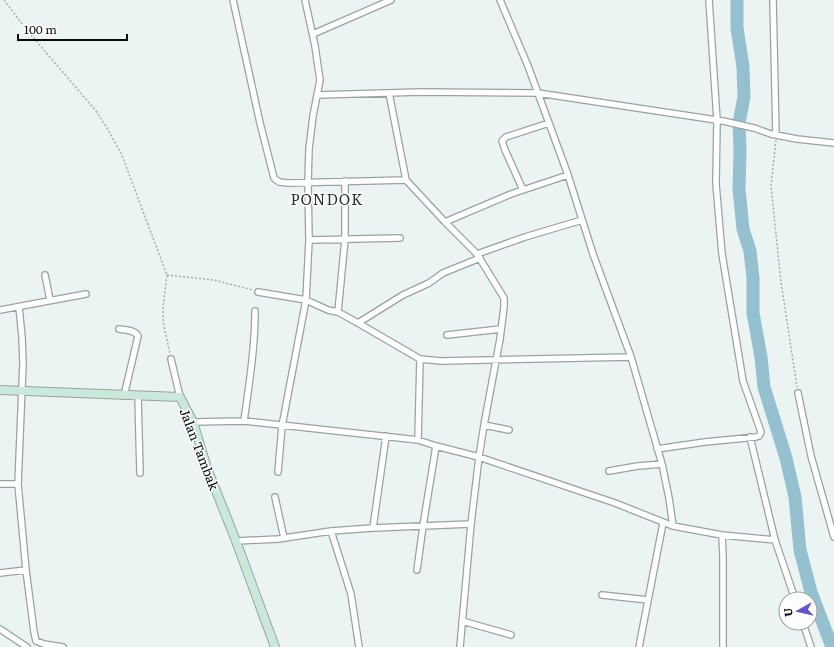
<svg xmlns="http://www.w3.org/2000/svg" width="834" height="647" font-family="Literata,serif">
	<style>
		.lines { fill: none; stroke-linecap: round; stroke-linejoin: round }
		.river { stroke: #95c0d0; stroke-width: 13 }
		.street-casing { stroke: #99a2a0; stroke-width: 8 }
		.secondary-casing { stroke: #99a2a0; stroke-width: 10 }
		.path { stroke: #a4abaa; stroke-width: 1.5; stroke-dasharray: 2 2; stroke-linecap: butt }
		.street { stroke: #fff; stroke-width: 5.5 }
		.secondary { stroke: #cae9dc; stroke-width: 8 }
		.labels { text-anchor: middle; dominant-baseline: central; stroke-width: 3; stroke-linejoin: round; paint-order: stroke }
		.street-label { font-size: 13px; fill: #090c0c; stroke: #fff }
		.quarter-label { font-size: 15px; letter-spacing: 1px; fill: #29302f; stroke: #fff }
	</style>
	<rect width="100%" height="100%" fill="#ebf4f2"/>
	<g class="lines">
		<path class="river" d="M737 0V28L743 67 744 97 739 123 740 149 739 189 743 229 750 251 753 278V313L761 357 764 387 786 458 795 497 800 550 811 592 832 647"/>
		<defs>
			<path id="street" d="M233 0 260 123 274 178 279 182 288 183 406 180
				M500 0 528 66 568 175 593 254 631 357 662 464 669 498 673 526
				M773 0 776 135
				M313 34 391 0
				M389 93 406 180 445 222 477 254 504 298V307L500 339 484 425 479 457 471 524 460 647
				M317 95 421 92 538 93 723 121 754 128 771 134 797 139 834 143
				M523 190 505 150 502 141 506 137 549 123
				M445 222 511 194 568 175
				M309 240 400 238
				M477 254 525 237 582 220
				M45 275 50 300
				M258 292 306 300 328 310 338 312 358 323 420 359 441 361 631 357
				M19 307 22 337 23 363 18 484 26 570 34 632 36 641 44 644 63 647
				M0 310 86 294
				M338 312 345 239V181
				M358 323 403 295 429 283 443 273 480 258
				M119 329C125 330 135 330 138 336L124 396
				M447 335 501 329
				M171 359 180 397
				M798 393 811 456 834 537
				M138 396 140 473
				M244 421C249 385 255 348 255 311
				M193 422 244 421 418 440 436 446 479 457 615 503 673 526 722 535 775 540
				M484 425 509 430
				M750 437 775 540 795 599
				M418 440 420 359
				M657 449 705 442 756 437 759 436 761 432 743 381 722 254 716 184 717 120 709 0
				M609 471 638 466 662 464
				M278 472 282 426 306 300 309 240 308 182 309 149 313 116 320 80 315 46 305 0
				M0 484H18
				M275 497 284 538
				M373 528 386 436
				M331 531 351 594 359 647
				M722 535 723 556V647
				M236 541 278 539 331 531 373 528 471 524
				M417 570 423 526 436 446
				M0 573 26 570
				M602 595 648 600
				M462 621 511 635
				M803 623 811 647
				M0 629 27 647
				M639 647 663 523"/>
			<path id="secondary" d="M0 390 180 397 193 422 207 468 236 541 275 647"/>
		</defs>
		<use href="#street" class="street-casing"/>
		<use href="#secondary" class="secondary-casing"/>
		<path class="path" d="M4 0 26 29 96 111 107 128 121 153 167 275 163 307V318L164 327 170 353
			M776 140 771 186 781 282 797 387
			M167 275 214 280 253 290"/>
		<use href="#street" class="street"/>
		<use href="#secondary" class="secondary"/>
	</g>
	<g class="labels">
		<g class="street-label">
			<text transform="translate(200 449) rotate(69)">Jalan Tambak</text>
		</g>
		<g class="quarter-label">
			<text x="327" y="198">PONDOK</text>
		</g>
	</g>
	<g transform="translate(798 611) rotate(262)"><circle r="19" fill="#ffffff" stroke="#9d9e9e"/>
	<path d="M0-3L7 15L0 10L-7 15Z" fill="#6256cf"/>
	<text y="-6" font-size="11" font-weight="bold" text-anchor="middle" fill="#090c0c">U</text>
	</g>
	<path d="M18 34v6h109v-6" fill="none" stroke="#090c0c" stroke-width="2"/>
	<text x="24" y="34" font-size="12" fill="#090c0c" stroke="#ffffff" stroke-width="3" paint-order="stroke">100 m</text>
</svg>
